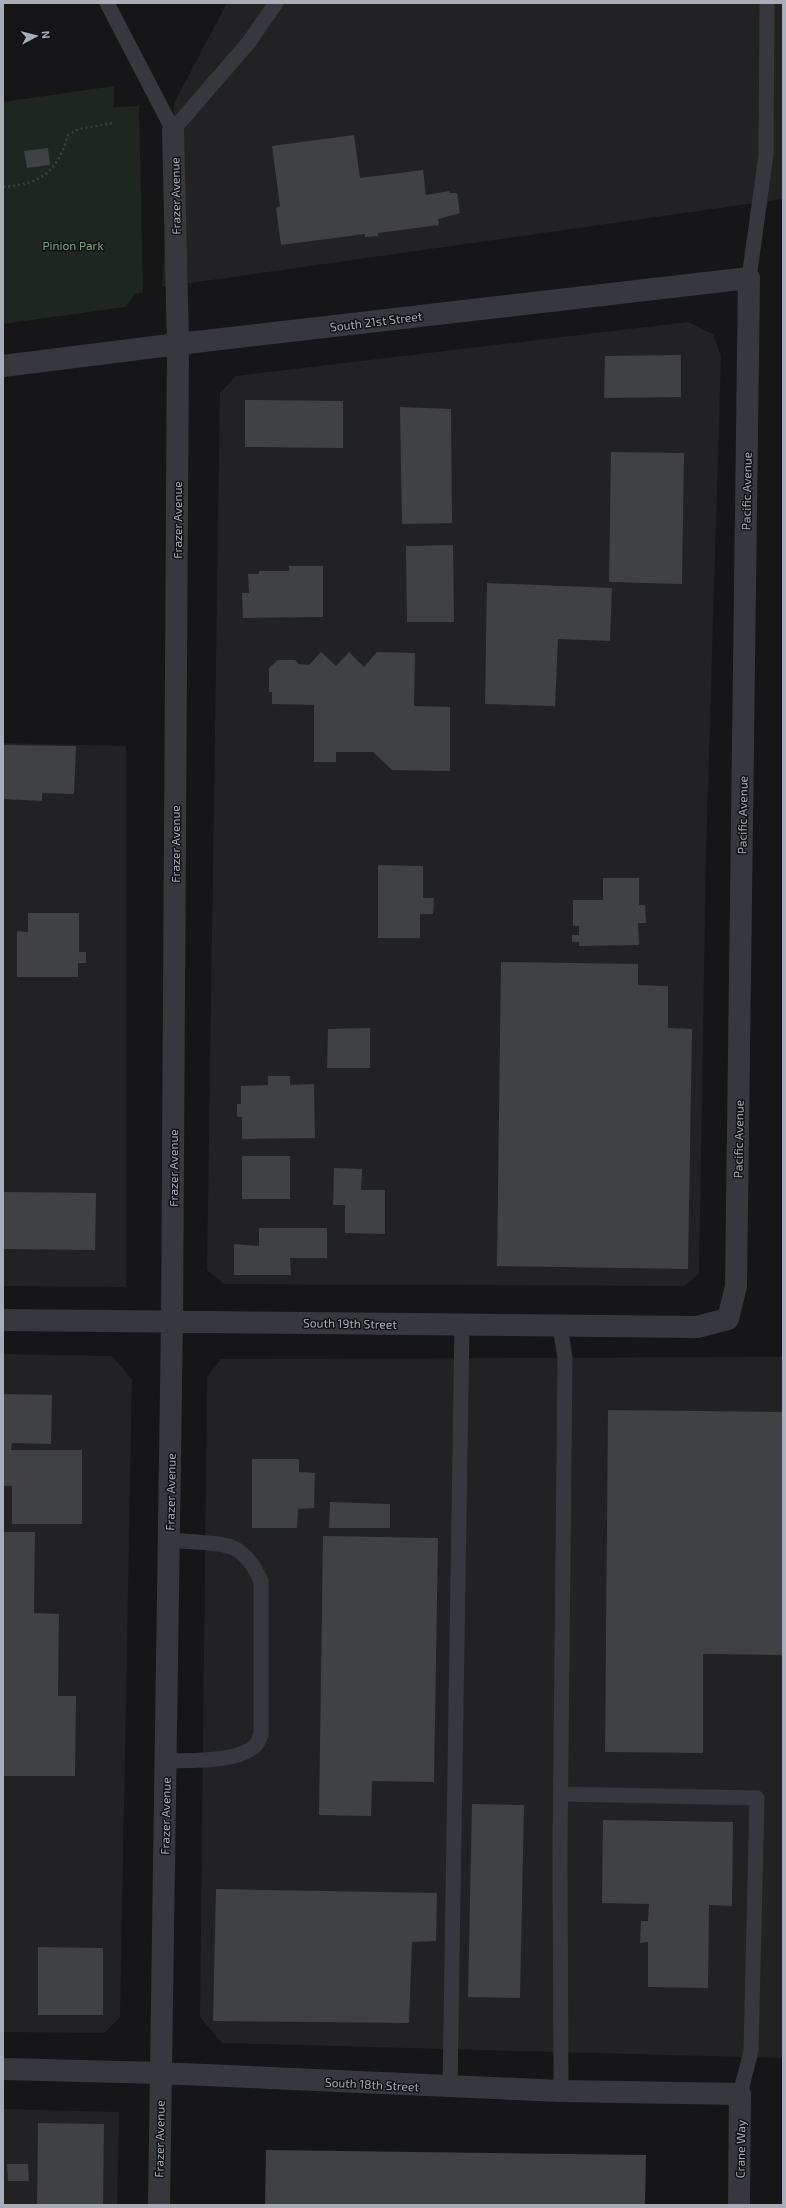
<svg xmlns="http://www.w3.org/2000/svg" width="786" height="2208" font-family="'Exo 2',sans-serif">
	<style>
		.built { fill: #222225 }
		.green { fill: #1e261f }
		.building { fill: #404145 }
		.lines { fill: none; stroke-linecap: round; stroke-linejoin: round }
		.path { stroke: #3d3f44; stroke-width: 2.5; stroke-dasharray: 2 3; stroke-linecap: butt }
		.service { stroke: #37383d; stroke-width: 15 }
		.minor { stroke: #37383d; stroke-width: 22 }
		.labels { text-anchor: middle; dominant-baseline: central; stroke-width: 3; stroke-linejoin: round; paint-order: stroke }
		.street-label { font-size: 12px; fill: #a8adb8; stroke: #111113 }
		.park-label { font-size: 12px; fill: #7fa381; stroke: #111113 }
	</style>
	<rect width="100%" height="100%" fill="#161618"/>
	<path class="built" d="M227 3H783V199L162 287 174 103Z
		M688 322 713 334 721 356 706 854 699 1274 684 1286 224 1284 207 1270 220 393 236 376Z
		M3 743 126 746V1287L3 1286Z
		M3 1354 112 1356 132 1379 120 2017 104 2033 3 2032Z
		M783 1357V2058L222 2043 200 2017 207 1377 221 1359Z
		M3 2109 119 2112 117 2205H3Z"/>
	<path class="green" d="M114 86V107L139 106 143 293 135 294 125 307 3 324V102Z"/>
	<path class="building" d="M354 135 360 178 423 170 426 195 449 191 450 193H457L460 213 438 219 439 225 378 233V236L365 237V234L281 245 276 208 280 206 272 146Z
		M48 148 50 165 27 168 24 151Z
		M681 355V397L604 398 605 356Z
		M245 400 343 401V448L245 447Z
		M400 407 451 409 452 523 402 524Z
		M611 452 684 453 682 584 609 582Z
		M453 545 454 622H407L406 546Z
		M289 566H323V617L243 618 242 593H249L248 574H259V571H289Z
		M487 583 612 588 610 641 558 639 555 706 485 704Z
		M321 652 336 666 349 652 364 667 377 652 415 653 414 706 450 707V771L392 770 373 752H336V762H314V705L272 704V692H269V668L278 660H295L299 664 309 665Z
		M3 745 76 746 74 794 42 793V801L3 799Z
		M378 865 423 866V898H434L433 914H420V938H378Z
		M603 878H639V905H645L646 923H638L639 945 579 946V942H572V935H579V926H573V900H603Z
		M28 913H79V952H86V963H78V977H17V931L28 932Z
		M501 962 638 964V985L668 986V1028L692 1029 688 1269 497 1266Z
		M370 1028V1068H327L328 1029Z
		M268 1076H290V1085L314 1084 315 1138 242 1139V1117H237V1104H241V1086L268 1085Z
		M242 1156H290V1199H242Z
		M334 1168 362 1169 361 1190H385V1234L345 1233V1205H333Z
		M3 1192 96 1193 95 1250 3 1249Z
		M259 1228H327V1258H290L291 1275H234V1244L259 1246Z
		M3 1394 52 1395 51 1444 12 1443 11 1450H82V1524H12V1486H3Z
		M608 1410 783 1412V1655L703 1654V1753L605 1752Z
		M252 1459H299V1472L315 1473 314 1508 298 1509 297 1528H252Z
		M330 1502 390 1504V1528H329Z
		M3 1532H35L34 1613 59 1614 58 1696H76L75 1776H3Z
		M323 1536 438 1538 434 1782 372 1781 371 1816 319 1815Z
		M472 1804 524 1805 520 1998 468 1997Z
		M603 1820 733 1822 732 1906 709 1905 708 1988 648 1987V1942L640 1943 641 1921H648L649 1904 602 1903Z
		M216 1889 437 1893 436 1941 412 1942 409 2023 213 2021Z
		M38 1947 103 1948V2015H38Z
		M38 2123 104 2124 103 2205H37Z
		M266 2150 646 2155 645 2205H265Z
		M7 2164H28L29 2181H8Z"/>
	<g class="lines">
		<path class="path" d="M3 187C42 184 57 172 68 135L79 129 113 123"/>
		<path class="service" d="M107 3 173 130 249 42 276 3
			M749 278 766 155 767 3
			M560 1326 565 1358 560 1850 561 2091
			M166 1761C190 1760 237 1763 255 1746 258 1744 259 1738 261 1735V1581C255 1568 246 1552 231 1547 218 1542 185 1542 169 1540
			M561 1794 757 1798 751 2051 740 2094
			M450 2087 462 1325"/>
		<path class="minor" d="M3 366 178 344 749 278 736 1286 728 1319 697 1327 3 1320
			M3 2069 160 2073 561 2091 740 2094 739 2205
			M159 2205 172 1321 178 344 173 130"/>
	</g>
	<g class="labels">
		<g class="street-label">
			<text transform="translate(175 196) rotate(-91)">Frazer Avenue</text>
			<text transform="translate(376 321) rotate(-7)">South 21st Street</text>
			<text transform="translate(746 491) rotate(-89)">Pacific Avenue</text>
			<text transform="translate(177 520) rotate(-90)">Frazer Avenue</text>
			<text transform="translate(742 815) rotate(-89)">Pacific Avenue</text>
			<text transform="translate(175 844) rotate(-90)">Frazer Avenue</text>
			<text transform="translate(738 1139) rotate(-89)">Pacific Avenue</text>
			<text transform="translate(173 1168) rotate(-90)">Frazer Avenue</text>
			<text transform="translate(350 1323) rotate(1)">South 19th Street</text>
			<text transform="translate(170 1492) rotate(-89)">Frazer Avenue</text>
			<text transform="translate(165 1816) rotate(-89)">Frazer Avenue</text>
			<text transform="translate(372 2084) rotate(3)">South 18th Street</text>
			<text transform="translate(159 2139) rotate(-89)">Frazer Avenue</text>
			<text transform="translate(740 2149) rotate(-89)">Crane Way</text>
		</g>
		<g class="park-label">
			<text x="73" y="245">Pinion Park</text>
		</g>
	</g>
	<rect width="786" height="2208" fill="none" stroke="#a8adb8" stroke-width="8"/>
	<g transform="translate(36 36) rotate(83)" stroke="#111113" stroke-width="3" paint-order="stroke">
	<path d="M0-3L7 15L0 10L-7 15Z" fill="#a8adb8"/>
	<text y="-6" font-size="11" font-weight="bold" text-anchor="middle" fill="#a8adb8">N</text>
	</g>
</svg>
